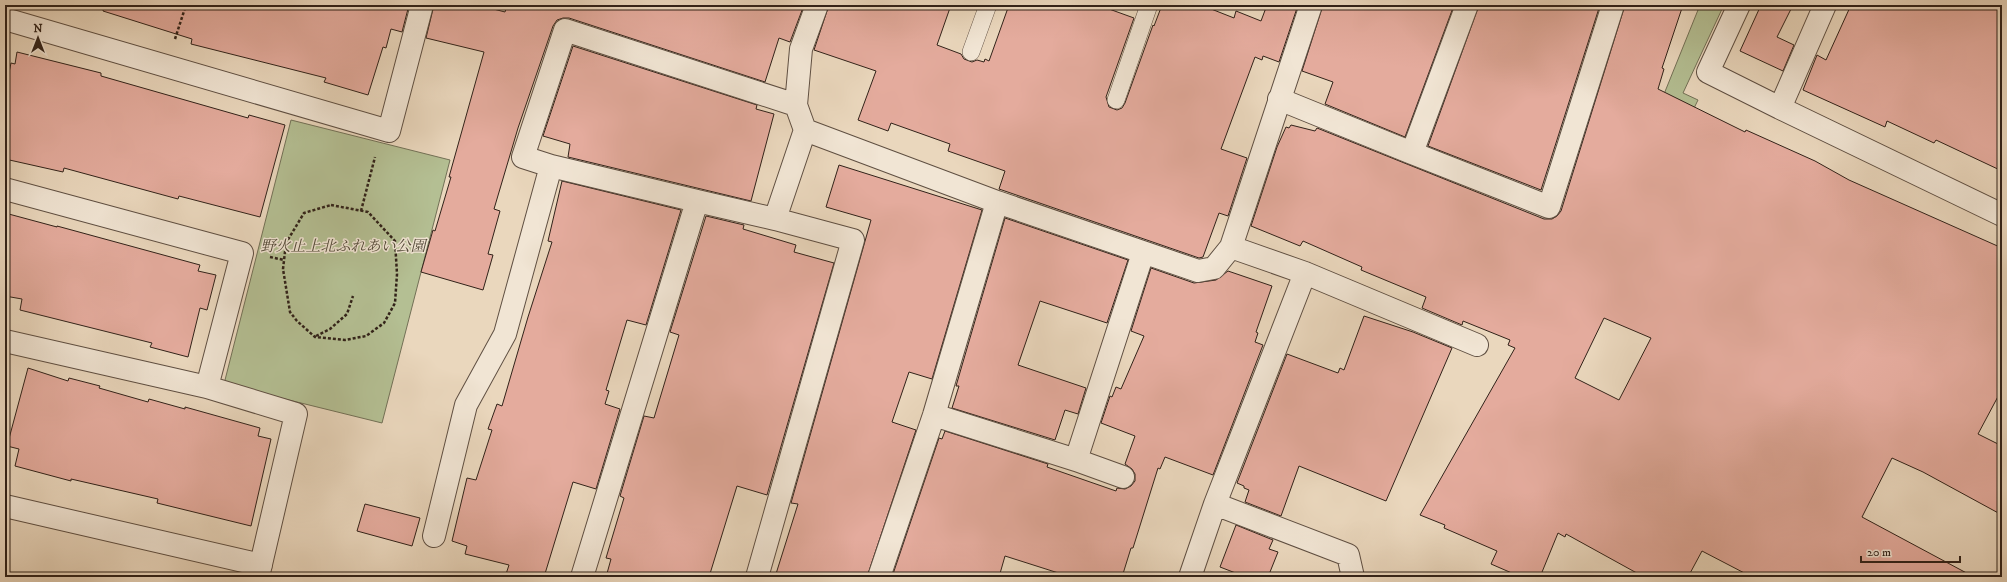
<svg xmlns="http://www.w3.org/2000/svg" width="2007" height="582" font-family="'IM FELL DW Pica','Noto Serif JP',serif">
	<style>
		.green { fill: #b4bf93; stroke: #727056 }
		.building { fill: #e4ab9d; stroke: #312219; fill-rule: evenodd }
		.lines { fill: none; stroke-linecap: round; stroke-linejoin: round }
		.lane-casing { stroke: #5f4f42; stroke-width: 18 }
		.street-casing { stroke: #5f4f42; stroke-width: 24 }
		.path { stroke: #312219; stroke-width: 2.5; stroke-dasharray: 3 2; stroke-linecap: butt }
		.lane { stroke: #f1e5d4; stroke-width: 17 }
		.street { stroke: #f1e5d4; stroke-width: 22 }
		.labels { text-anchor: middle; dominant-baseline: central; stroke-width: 3; stroke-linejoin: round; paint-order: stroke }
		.park-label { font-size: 15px; font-style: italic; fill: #524938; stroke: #f1e5d4 }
	</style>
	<rect width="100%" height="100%" fill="#ead7bd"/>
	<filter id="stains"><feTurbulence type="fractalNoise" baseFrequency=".005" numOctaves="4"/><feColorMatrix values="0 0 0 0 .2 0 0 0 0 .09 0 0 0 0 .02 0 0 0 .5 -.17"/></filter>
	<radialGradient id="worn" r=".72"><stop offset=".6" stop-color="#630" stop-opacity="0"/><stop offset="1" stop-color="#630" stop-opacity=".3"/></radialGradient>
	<path class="green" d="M1700 5H1714L1722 9 1683 93 1698 100 1668 162 1641 151Z
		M291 120 450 160 382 423 224 384Z"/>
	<path class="building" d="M104 5H409L402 32 391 29 386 48 383 47 368 95 324 82 326 78 191 44 192 39 103 11Z
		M434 5H478L505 12 507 5H804L790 42 779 38 765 82 569 18H563L557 20 553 26 518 128 494 209 500 211 488 254 493 255 483 290 421 272 433 230 435 231 451 177H449L484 52 426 38Z
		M829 5H951L937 45 961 54 964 59 972 62 977 60 984 62 985 59 989 61 1009 5H1098L1134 18 1106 97 1109 107 1117 110 1122 108 1125 103 1153 25 1154 26 1162 5H1201L1234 18 1236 11 1261 21 1267 5H1298L1279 62 1263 56 1262 60 1255 57 1221 149 1247 158 1228 216 1219 213 1203 257 1199 258 999 189 1005 171 948 151 950 144 891 123 888 131 858 120 876 71 814 50Z
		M1323 5H1454L1405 137 1325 104 1333 82 1302 71Z
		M1479 5H1600L1541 190 1428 146Z
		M1625 5H1683L1662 68 1664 69 1658 89 1745 132 1746 130 1815 161 1849 180 2002 248V389L1978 434 2002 446V515L1923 472 1892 458 1862 517 1974 577H1752L1702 551 1688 577H1644L1566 534 1565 537 1558 533 1540 577H1521L1491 564 1497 551 1444 528 1445 525 1420 515 1515 348 1508 345 1510 340 1463 321 1462 325 1422 308 1426 297 1361 270 1362 267 1303 241 1300 246 1251 226 1277 147 1286 127 1289 128 1291 125 1315 131 1317 128 1544 219H1552L1557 216 1561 211ZM1604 318 1651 338 1619 400 1575 378Z
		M1761 5H1793L1777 37 1794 45 1783 71 1740 51Z
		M1851 5H2002V171L1936 140 1934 143 1887 121 1885 127 1803 90 1817 55 1826 60Z
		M573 46 757 105 756 109 774 114 751 201 568 157 570 144 543 136Z
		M17 52 101 73V76L248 118 249 115 285 125 260 217 179 196 178 199 64 168 63 172 5 159V92L11 63 15 64Z
		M839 165 982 210 932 379 909 372 892 422 916 430 867 577H775L798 504 791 503 871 220 826 207Z
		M562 181 681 210 646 325 627 320 606 390 609 391 605 404 620 409 596 489 573 482 544 577H505L509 565 465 554 467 546 452 541 467 478 476 480 492 430 488 429 497 404 502 406 528 317 552 242 548 241Z
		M5 213 57 227V226L200 265 198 271 216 275 207 310 200 308 188 357 150 347 152 343 20 310 22 299 5 296Z
		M706 216 744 225 743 229 796 245 794 252 834 263 767 495 737 486 709 577H606L611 559 606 558 624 498 620 496 644 416 654 418 679 335 670 332Z
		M1005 218 1128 260 1107 323 1040 301 1018 365 1086 388 1078 414 1065 410 1055 440 952 408 959 386H956Z
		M1151 268 1194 283 1216 280 1228 271 1272 286 1256 332 1258 333 1255 342 1263 345 1213 475 1165 457 1160 469 1158 468 1133 548H1131L1122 577H1071L1005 556 999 577H892L939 438 942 439 945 431 1048 464 1047 467 1116 491 1117 488 1125 489 1131 486 1135 481V474L1132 469 1125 464 1135 436 1101 423 1110 396 1112 397 1116 387 1121 389 1144 336 1131 331Z
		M1364 316 1413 332 1452 348 1386 501 1299 466 1281 516 1245 502 1249 490 1244 488V486L1237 483 1287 354 1338 373 1340 368 1344 370Z
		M28 368 68 381 69 378 100 386 99 388 148 402 149 399 185 409V407L260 428 258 436 271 439 251 526 157 503 158 499 71 479V481L15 466 19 449 7 446Z
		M365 504 420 518 412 546 357 531Z
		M1236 525 1273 540 1269 549 1278 552 1268 577H1246L1220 567Z"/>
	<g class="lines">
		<defs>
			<path id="lane" d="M971 52 988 5
				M1116 100 1149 5"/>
			<path id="street" d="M1467 5 1412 153 1549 207 1613 5
				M1739 5 1708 72 1780 108
				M1825 5 1780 108 2002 215
				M5 19 389 131 422 5
				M1279 99 1412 153
				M796 105 801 49 817 5
				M551 166 697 201
				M5 189 242 253 207 387
				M1231 247 1305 273 1477 345
				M5 341 207 387 296 414 258 577
				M934 415 1076 460 1143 253
				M1076 460 1123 477
				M1215 504 1348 555 1353 577
				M5 506 261 565
				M434 536 466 405 505 334 551 166 523 157 565 30 796 105 805 130 997 202 1198 271 1214 268 1231 247 1311 5
				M582 577 697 201 775 219 805 130
				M757 577 853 240 775 219
				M879 577 934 415 997 202
				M1190 577 1215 504 1305 273"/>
		</defs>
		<use href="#lane" class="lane-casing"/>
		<use href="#street" class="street-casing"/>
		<path class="path" d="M175 39 186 5
			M331 205 368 212 395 241 397 274 395 303 384 323 366 336 345 340 315 337 297 321 290 312 283 269 286 243 304 213Z
			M361 211 375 157
			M270 257 284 260
			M316 336 330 329 347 314 353 296"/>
		<use href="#lane" class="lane"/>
		<use href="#street" class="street"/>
	</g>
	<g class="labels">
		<g class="park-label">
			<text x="343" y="246">野火止上北ふれあい公園</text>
		</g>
	</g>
	<rect width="2007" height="582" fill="none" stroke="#ead7bd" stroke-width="20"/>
	<rect x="6" y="6" width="1995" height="570" fill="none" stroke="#312219" stroke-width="2"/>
	<rect x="10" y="10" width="1987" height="562" fill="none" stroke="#312219"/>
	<g transform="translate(38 38)" stroke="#f1e5d4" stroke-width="3" paint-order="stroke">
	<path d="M0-3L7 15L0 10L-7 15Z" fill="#312219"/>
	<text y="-6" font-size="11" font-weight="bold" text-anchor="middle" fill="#312219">N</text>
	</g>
	<path d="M1861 556v6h99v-6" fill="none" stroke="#312219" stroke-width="2"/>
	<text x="1867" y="556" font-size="12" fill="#312219" stroke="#f1e5d4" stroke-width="3" paint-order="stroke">20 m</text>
	<rect width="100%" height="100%" filter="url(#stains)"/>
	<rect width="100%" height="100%" fill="url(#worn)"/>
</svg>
